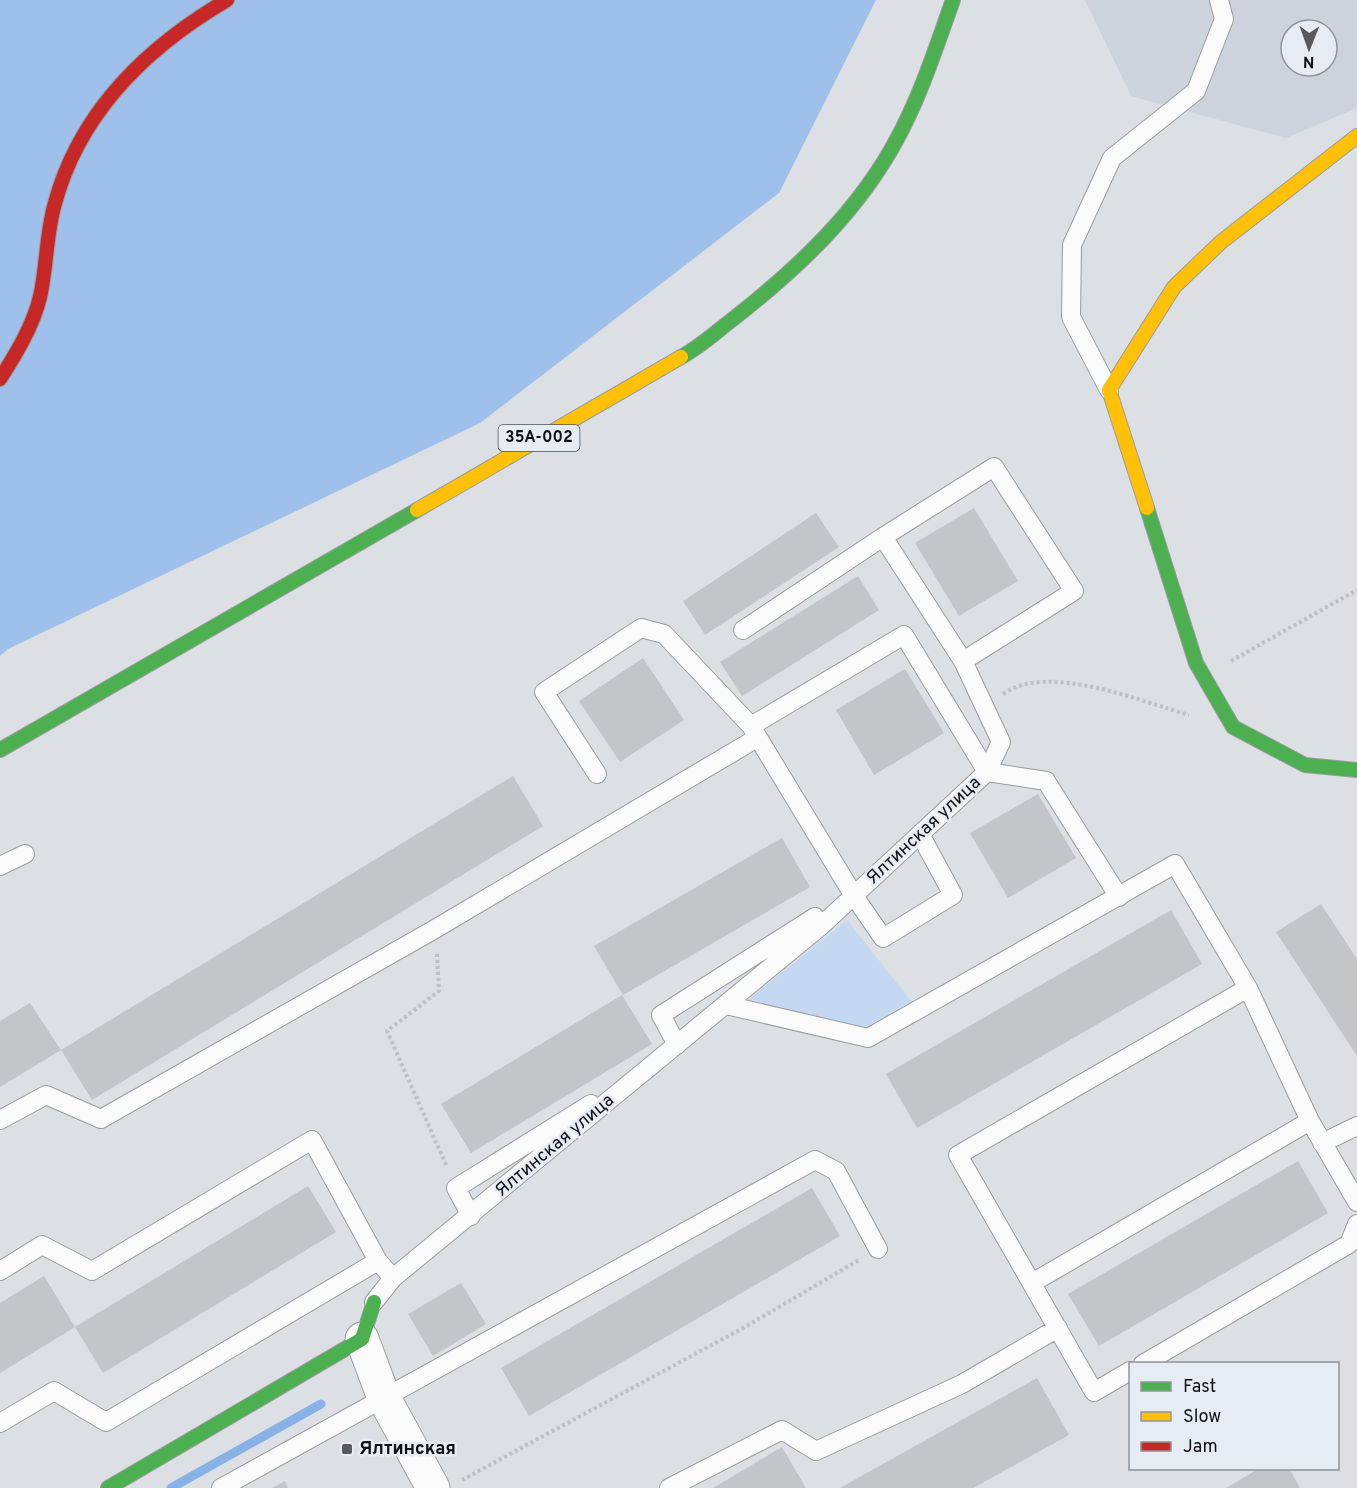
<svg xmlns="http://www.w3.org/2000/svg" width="1357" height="1488" font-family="Overpass,sans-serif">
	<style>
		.built { fill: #ccd3dd; fill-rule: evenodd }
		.green { fill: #c4d8f1 }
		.forest { fill: #9ec0ea }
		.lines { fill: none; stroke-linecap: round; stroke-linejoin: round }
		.stream { stroke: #88b2e6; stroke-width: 9 }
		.building { fill: #c3c5c8 }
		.lane-casing { stroke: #999c9f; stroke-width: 20 }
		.street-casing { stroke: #999c9f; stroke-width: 35 }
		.fast-casing { stroke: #999c9f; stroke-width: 16 }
		.slow-casing { stroke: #999c9f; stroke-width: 16 }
		.jam-casing { stroke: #999c9f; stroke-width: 16 }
		.path { stroke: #bebfc1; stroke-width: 4; stroke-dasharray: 3 3; stroke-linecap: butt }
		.lane { stroke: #fafafb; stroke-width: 18 }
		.street { stroke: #fafafb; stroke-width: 33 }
		.fast { stroke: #4caf50; stroke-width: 14 }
		.slow { stroke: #ffc107; stroke-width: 14 }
		.jam { stroke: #c62828; stroke-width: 14 }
		.poi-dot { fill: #57595c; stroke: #e6ecf4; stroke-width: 2 }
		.labels { text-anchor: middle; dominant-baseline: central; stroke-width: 5; stroke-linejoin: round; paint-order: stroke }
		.shield { fill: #e6ecf4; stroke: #505357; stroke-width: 1.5 }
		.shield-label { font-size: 16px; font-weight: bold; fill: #0f1114 }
		.street-label { font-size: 18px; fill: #0f1114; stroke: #e6ecf4 }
		.poi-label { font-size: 18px; font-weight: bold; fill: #0f1114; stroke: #e6ecf4; text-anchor: start }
	</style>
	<rect width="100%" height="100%" fill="#dcdfe3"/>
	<path class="built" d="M1085 0H1357V108L1286 138 1131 96ZM1291 30H1327V66H1291Z"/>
	<path class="green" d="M847 920 911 1001 865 1028 749 999Z"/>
	<path class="forest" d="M0 0H876L779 193 480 423 8 649 0 656Z"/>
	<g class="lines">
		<path class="stream" d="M171 1488 321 1404"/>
	</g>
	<path class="building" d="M974 508 1018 581 959 616 915 543Z
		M816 513 839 547 705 635 683 601Z
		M858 576 879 610 742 696 720 662Z
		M643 658 684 720 620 762 579 701Z
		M905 669 944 733 874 775 836 710Z
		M513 776 543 826 92 1100 61 1050Z
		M1038 794 1076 858 1008 898 970 833Z
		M782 838 810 887 623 995 594 946Z
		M1321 904 1357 959V1056L1276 932Z
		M1171 910 1202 964 917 1128 886 1074Z
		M622 995 652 1044 471 1153 441 1104Z
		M30 1003 61 1050 0 1087V1021Z
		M1298 1161 1328 1213 1099 1346 1068 1294Z
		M308 1186 336 1232 103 1373 75 1327Z
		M812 1188 840 1236 529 1416 501 1368Z
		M44 1276 75 1327 0 1373V1303Z
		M461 1283 486 1324 433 1356 408 1314Z
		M1037 1378 1069 1435 973 1488H840Z
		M782 1447 806 1488H713Z
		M1260 1468H1289L1300 1488H1226Z
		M285 1481 288 1488H272Z"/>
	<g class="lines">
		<defs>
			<path id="lane" d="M1109 390 1071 317 1072 245 1112 158 1196 91 1224 19 1219 0
				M743 630 883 537
				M597 774 544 692 641 628 664 634 751 726
				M920 834 953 895 883 938 854 896 751 726 904 635 987 772 1046 781 1119 897
				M0 866 25 854
				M726 1005 868 1038 1175 864 1248 988 1310 1121 1357 1202
				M677 1045 661 1015 815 917 821 924
				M0 1120 46 1095 101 1119 435 929 757 738
				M1322 1143 1357 1126
				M471 1216 456 1188 591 1104
				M0 1271 42 1245 92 1271 312 1140 378 1261 393 1278
				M1032 1283 1310 1121
				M374 1302 393 1278 822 925 987 772 1001 742 963 661 883 537 994 467 1074 591 963 661
				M1143 1364 1349 1244 1357 1224
				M1130 1371 1094 1392 958 1155 1248 988
				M0 1423 54 1391 106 1422 378 1261
				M221 1488 815 1160 836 1171 878 1249
				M669 1488 782 1430 816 1451 962 1384 1058 1328"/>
			<path id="street" d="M362 1339 384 1398 433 1488"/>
			<path id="fast" d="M681 357C700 347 716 332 733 319 797 269 858 212 897 139 921 95 936 47 953 0
				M1147 508 1196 663 1233 727 1305 765 1357 770
				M0 750 417 510
				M108 1488 362 1339 374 1302"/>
			<path id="slow" d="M1147 508 1109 390 1174 287 1221 242 1357 136
				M417 510 681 357"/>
			<path id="jam" d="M0 379C16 354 33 326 40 297 47 266 46 234 55 203 80 111 147 47 227 0"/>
		</defs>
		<use href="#lane" class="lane-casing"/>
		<use href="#street" class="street-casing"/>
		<use href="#fast" class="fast-casing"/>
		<use href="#slow" class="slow-casing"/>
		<use href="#jam" class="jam-casing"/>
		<path class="path" d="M1231 661 1357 590
			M1003 694C1048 662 1139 701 1189 715
			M437 954 439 991 387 1031 447 1167
			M462 1480 745 1327 859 1260"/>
		<use href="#lane" class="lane"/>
		<use href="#street" class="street"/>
		<use href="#fast" class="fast"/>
		<use href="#slow" class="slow"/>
		<use href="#jam" class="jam"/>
	</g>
	<rect class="poi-dot" x="341" y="1443" width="12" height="12" rx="3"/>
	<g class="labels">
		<rect class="shield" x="498.5" y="425" width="81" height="26" rx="4.5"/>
		<g class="shield-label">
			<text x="539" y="438">35А-002</text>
		</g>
		<g class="street-label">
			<text transform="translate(924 831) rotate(-43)">Ялтинская улица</text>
			<text transform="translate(555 1146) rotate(-40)">Ялтинская улица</text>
		</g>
		<g class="poi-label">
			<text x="359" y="1449">Ялтинская</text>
		</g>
	</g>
	<rect x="1129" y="1362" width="210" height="108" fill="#e6ecf4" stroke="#90949a" stroke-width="1.5"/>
	<rect x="1141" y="1382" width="30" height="9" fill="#4caf50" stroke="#90949a" stroke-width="1.5"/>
	<text x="1183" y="1392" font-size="18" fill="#0f1114">Fast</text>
	<rect x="1141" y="1412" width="30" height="9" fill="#ffc107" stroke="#90949a" stroke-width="1.5"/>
	<text x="1183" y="1422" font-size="18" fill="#0f1114">Slow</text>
	<rect x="1141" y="1442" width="30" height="9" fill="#c62828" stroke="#90949a" stroke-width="1.5"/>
	<text x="1183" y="1452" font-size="18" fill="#0f1114">Jam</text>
	<g transform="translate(1309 48) rotate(181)"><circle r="28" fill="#e6ecf4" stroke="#90949a" stroke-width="1.5"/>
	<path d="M0-4.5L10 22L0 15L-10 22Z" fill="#57595c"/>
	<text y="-9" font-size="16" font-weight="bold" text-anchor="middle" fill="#0f1114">N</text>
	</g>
</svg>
